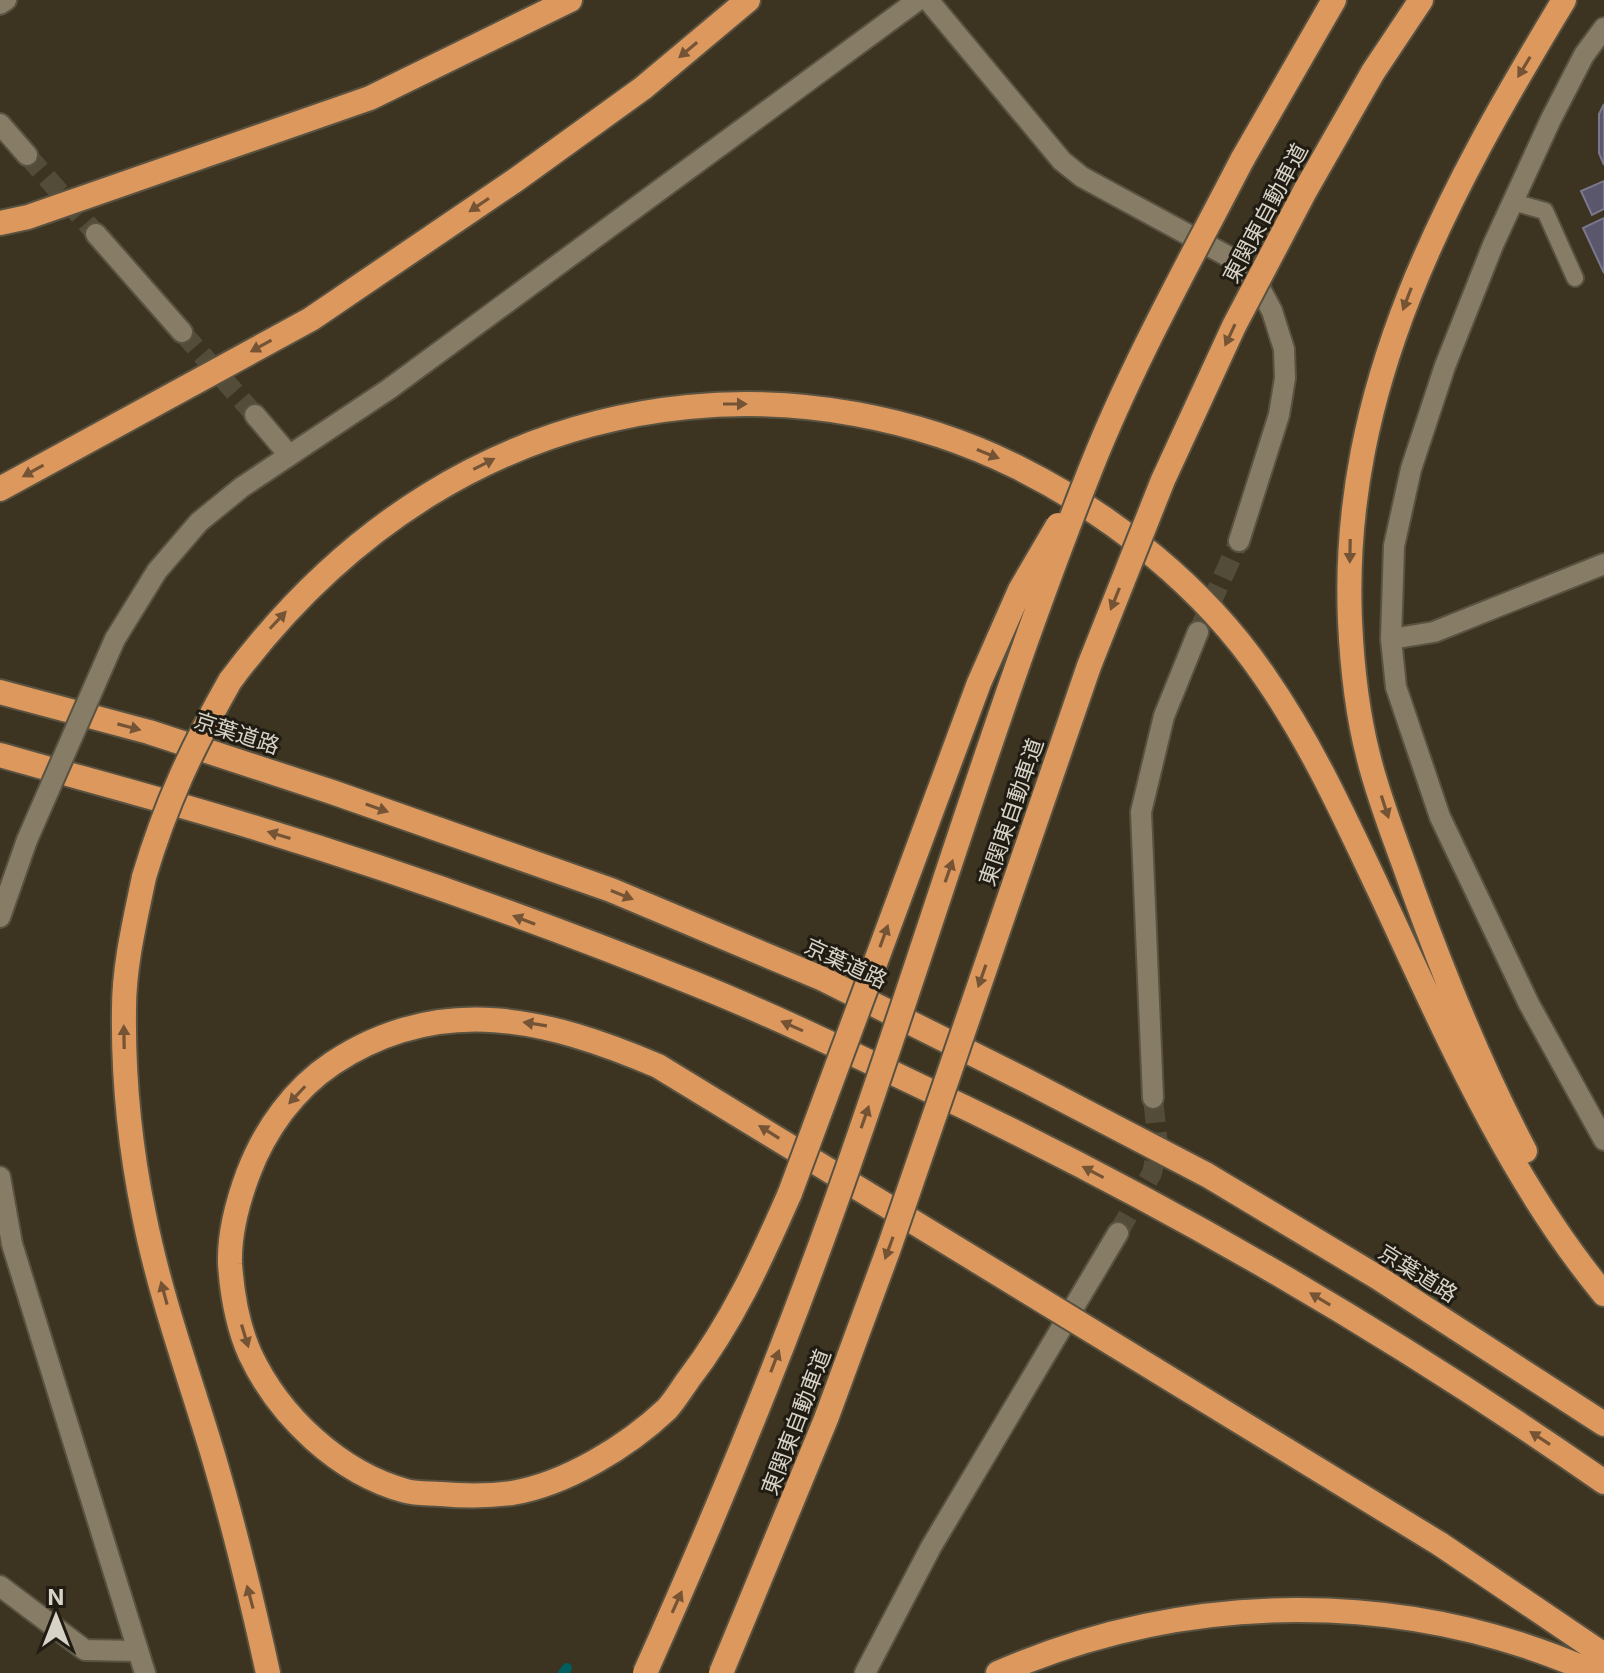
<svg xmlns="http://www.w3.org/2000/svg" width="1604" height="1673" font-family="Inter,'Noto Sans JP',sans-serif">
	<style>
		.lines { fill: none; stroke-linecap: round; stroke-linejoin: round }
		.stream { stroke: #005e5f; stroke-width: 10 }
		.building { fill: #5a576c; stroke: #7b778d; stroke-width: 2 }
		.minor-tunnel { stroke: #534c39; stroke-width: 20; stroke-dasharray: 20 10; stroke-linecap: butt }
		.service-casing { stroke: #595241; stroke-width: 20 }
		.minor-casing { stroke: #595241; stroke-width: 24 }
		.tertiary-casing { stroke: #595241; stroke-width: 24 }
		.motorway-casing { stroke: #595241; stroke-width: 28 }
		.service { stroke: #877d67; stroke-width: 16 }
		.minor { stroke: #877d67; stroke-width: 20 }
		.tertiary { stroke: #877d67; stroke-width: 20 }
		.motorway { stroke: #dd985e; stroke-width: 24 }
		.tertiary-bridge-casing { stroke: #595241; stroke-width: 24; stroke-linecap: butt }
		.motorway-bridge-casing { stroke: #595241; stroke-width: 28; stroke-linecap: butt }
		.tertiary-bridge { stroke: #877d67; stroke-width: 20 }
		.motorway-bridge { stroke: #dd985e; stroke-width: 24 }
		.oneway { fill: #755435 }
		.labels { text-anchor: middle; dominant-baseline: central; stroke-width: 6; stroke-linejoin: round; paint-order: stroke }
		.street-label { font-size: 22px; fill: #d8d3c7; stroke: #201c13 }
	</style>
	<rect width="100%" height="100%" fill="#3c3420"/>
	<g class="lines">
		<path class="stream" d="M563 1673 567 1668"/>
	</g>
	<path class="building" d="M1604 104V165L1599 153V114Z
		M1604 181V209L1592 215 1581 191Z
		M1604 218V273L1583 228Z"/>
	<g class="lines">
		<path class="minor-tunnel" d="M27 155 96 234
			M182 332 255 415
			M1198 632 1239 541
			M1118 1233 1152 1173 1158 1145 1153 1098"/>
		<defs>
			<path id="service" d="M1513 202 1545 211 1575 278"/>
			<path id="minor" d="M928 0 1062 161 1082 177 1233 259 1256 281 1272 311 1284 349 1285 378 1279 415 1239 541
				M0 4 6 0
				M1604 28 1584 55 1551 119 1493 245 1445 366 1411 469 1394 546 1391 639 1396 687 1440 817 1529 1004 1604 1140
				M0 124 27 155
				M96 234 182 332
				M255 415 289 455
				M1391 639 1434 632 1604 564
				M1153 1098 1141 812 1164 716 1198 632
				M0 1586 85 1650 137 1651
				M865 1673 931 1547 1118 1233"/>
			<path id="tertiary" d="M115 639 157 571 199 522 242 487 389 389 918 0
				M0 917 27 840
				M0 1177 12 1244 145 1673"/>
			<path id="motorway" d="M1242 160 1334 0
				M1305 191 1373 72 1421 0
				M0 223 28 217 370 98 570 0
				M0 489 311 319 517 179 643 88 748 0
				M230 681C343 529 497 426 688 407 799 396 916 417 1017 467 1113 515 1204 587 1265 677 1311 743 1345 818 1379 890 1443 1027 1507 1177 1604 1294
				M0 692 149 732 332 792 611 890 823 979 1027 1081 1207 1175 1377 1277 1604 1424
				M0 755C74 776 149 796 223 818 381 865 539 921 693 983 770 1014 845 1050 920 1086 1158 1198 1388 1331 1604 1482
				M144 877C135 921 124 965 124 1009 123 1078 130 1147 144 1215 160 1296 189 1375 213 1455 234 1526 252 1600 268 1673
				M1525 1151C1481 1068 1445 978 1413 890 1398 846 1379 801 1368 755 1357 712 1352 665 1350 621 1340 386 1447 194 1564 0
				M790 1193C761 1259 732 1323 688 1380 681 1390 675 1400 667 1409 628 1446 566 1484 512 1493 490 1496 463 1496 441 1494 430 1493 417 1494 406 1491 339 1473 279 1416 250 1354 238 1327 232 1293 230 1264 229 1234 238 1201 248 1174 265 1129 294 1089 333 1063 441 992 548 1019 658 1066L979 1262
				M1440 1544 1604 1655
				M998 1673C1188 1590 1405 1588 1595 1673"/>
		</defs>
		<use href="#service" class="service-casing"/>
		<use href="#minor" class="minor-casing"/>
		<use href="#tertiary" class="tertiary-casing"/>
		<use href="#motorway" class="motorway-casing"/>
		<use href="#service" class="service"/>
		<use href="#minor" class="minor"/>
		<use href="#tertiary" class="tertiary"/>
		<use href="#motorway" class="motorway"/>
		<defs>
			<path id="tertiary-bridge" d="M27 840 115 639"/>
			<path id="motorway-bridge" d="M144 877C166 803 192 748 230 681
				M790 1193 979 683 1020 590 1058 525
				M979 1262 1440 1544
				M645 1673C713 1521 777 1367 833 1210 921 964 994 712 1091 468 1133 362 1190 261 1242 160
				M721 1673 826 1419 889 1248 1089 666 1163 480 1234 326 1305 191"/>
		</defs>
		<use href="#tertiary-bridge" class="tertiary-bridge-casing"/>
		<use href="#motorway-bridge" class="motorway-bridge-casing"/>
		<use href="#tertiary-bridge" class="tertiary-bridge"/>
		<use href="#motorway-bridge" class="motorway-bridge"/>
	</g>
	<defs><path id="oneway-solid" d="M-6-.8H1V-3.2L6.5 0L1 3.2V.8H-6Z" transform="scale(2)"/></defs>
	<g class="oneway">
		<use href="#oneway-solid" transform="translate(688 50) rotate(140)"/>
		<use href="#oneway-solid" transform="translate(1524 67) rotate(121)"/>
		<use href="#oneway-solid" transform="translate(479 205) rotate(146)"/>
		<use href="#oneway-solid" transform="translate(1407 299) rotate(111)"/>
		<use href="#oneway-solid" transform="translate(1230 335) rotate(115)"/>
		<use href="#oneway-solid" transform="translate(261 346) rotate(151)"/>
		<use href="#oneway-solid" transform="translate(735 404)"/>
		<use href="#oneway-solid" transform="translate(988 454) rotate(22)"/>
		<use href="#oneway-solid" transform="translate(484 464) rotate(-27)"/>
		<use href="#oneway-solid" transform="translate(33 471) rotate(151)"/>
		<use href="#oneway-solid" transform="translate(1350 551) rotate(91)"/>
		<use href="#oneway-solid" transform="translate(1115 599) rotate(112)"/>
		<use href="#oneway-solid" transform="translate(278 620) rotate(-47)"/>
		<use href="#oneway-solid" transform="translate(129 727) rotate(15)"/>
		<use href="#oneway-solid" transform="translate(1385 807) rotate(72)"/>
		<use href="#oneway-solid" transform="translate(377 808) rotate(19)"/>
		<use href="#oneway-solid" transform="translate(279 835) rotate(-163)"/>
		<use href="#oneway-solid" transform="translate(949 871) rotate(-71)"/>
		<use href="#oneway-solid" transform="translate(622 895) rotate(22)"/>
		<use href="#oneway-solid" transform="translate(524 920) rotate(-159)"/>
		<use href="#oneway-solid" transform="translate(884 936) rotate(-70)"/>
		<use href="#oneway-solid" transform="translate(982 976) rotate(109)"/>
		<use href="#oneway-solid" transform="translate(535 1024) rotate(-171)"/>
		<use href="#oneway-solid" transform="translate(792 1026) rotate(-156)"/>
		<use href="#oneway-solid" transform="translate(124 1037) rotate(-91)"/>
		<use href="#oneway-solid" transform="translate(297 1095) rotate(133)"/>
		<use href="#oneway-solid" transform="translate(865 1117) rotate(-71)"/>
		<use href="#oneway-solid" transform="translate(769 1132) rotate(-148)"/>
		<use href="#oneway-solid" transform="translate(1093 1172) rotate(-152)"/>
		<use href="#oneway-solid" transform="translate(889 1248) rotate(110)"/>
		<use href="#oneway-solid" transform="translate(164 1293) rotate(-105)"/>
		<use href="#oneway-solid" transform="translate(1320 1299) rotate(-149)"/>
		<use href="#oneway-solid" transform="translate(245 1336) rotate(73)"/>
		<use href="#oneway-solid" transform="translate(775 1361) rotate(-69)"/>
		<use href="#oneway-solid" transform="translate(1540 1438) rotate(-147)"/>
		<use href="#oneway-solid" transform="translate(250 1597) rotate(-105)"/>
		<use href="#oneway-solid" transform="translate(677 1602) rotate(-66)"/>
	</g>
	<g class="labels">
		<g class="street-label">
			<text transform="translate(1265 213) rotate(-62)">東関東自動車道</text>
			<text transform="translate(237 733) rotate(18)">京葉道路</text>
			<text transform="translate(1011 812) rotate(-71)">東関東自動車道</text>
			<text transform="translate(846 963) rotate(25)">京葉道路</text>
			<text transform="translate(1418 1273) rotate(32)">京葉道路</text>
			<text transform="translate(796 1422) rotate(-69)">東関東自動車道</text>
		</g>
	</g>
	<g transform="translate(56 1617)" stroke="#201c13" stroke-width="6" paint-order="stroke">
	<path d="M0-6L14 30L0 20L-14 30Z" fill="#d8d3c7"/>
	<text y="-12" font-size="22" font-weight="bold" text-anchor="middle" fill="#d8d3c7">N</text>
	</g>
</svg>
